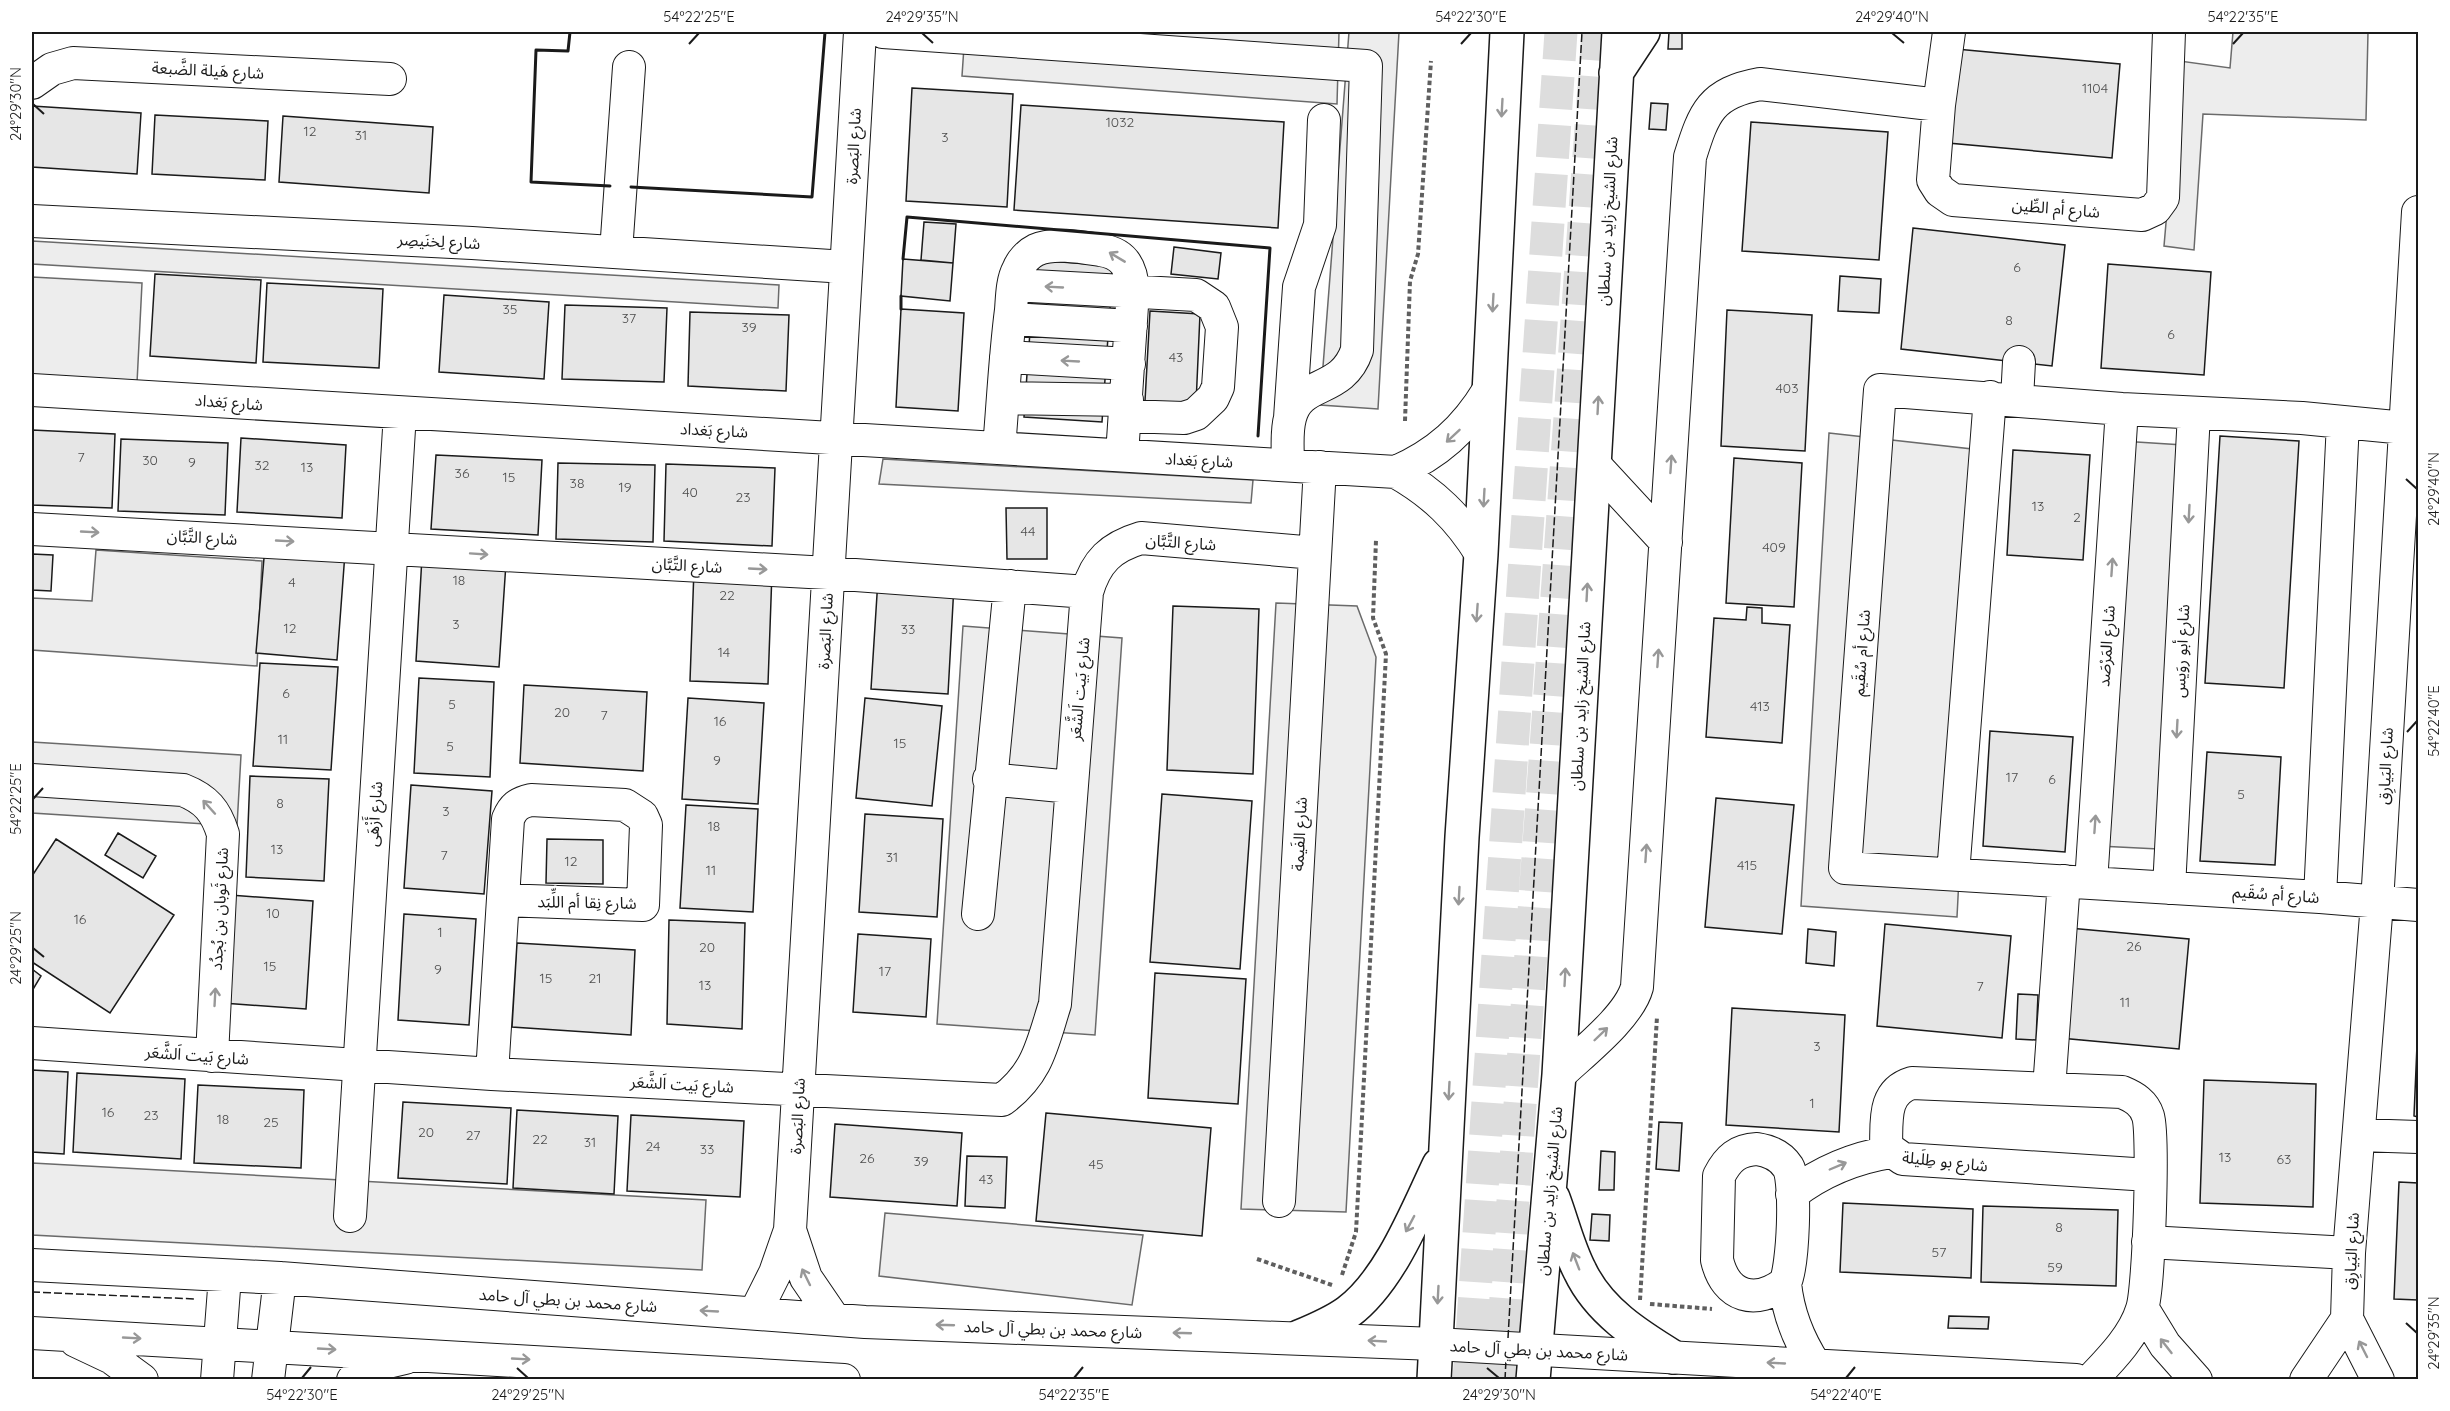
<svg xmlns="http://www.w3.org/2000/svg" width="2450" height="1411" font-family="Quicksand,'Noto Sans Arabic',sans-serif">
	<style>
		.built { fill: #ededed; stroke: #6a6a6a; stroke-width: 1.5 }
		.building { fill: #e6e6e6; stroke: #1a1a1a; stroke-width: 1.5 }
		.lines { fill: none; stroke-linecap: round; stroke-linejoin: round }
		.highway-tunnel { stroke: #ddd; stroke-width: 33; stroke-dasharray: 33 16; stroke-linecap: butt }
		.minor-casing { stroke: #1a1a1a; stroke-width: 34 }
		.major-casing { stroke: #1a1a1a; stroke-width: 36 }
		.path { stroke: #5f5f5f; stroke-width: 4; stroke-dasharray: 4.5 3; stroke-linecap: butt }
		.minor { stroke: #fff; stroke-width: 32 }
		.major { stroke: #fff; stroke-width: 33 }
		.fence { stroke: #1a1a1a; stroke-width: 1.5; stroke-dasharray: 8 3; stroke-linecap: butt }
		.wall { stroke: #1a1a1a; stroke-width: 3 }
		.oneway { stroke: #989898 }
		.ticks { fill: none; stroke: #1a1a1a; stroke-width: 2 }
		.labels { text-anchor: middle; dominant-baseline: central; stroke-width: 4.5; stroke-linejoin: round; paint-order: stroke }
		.number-label { font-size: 14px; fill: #4d4d4d }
		.street-label { font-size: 16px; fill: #1a1a1a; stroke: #fff }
		.neatline { fill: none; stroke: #1a1a1a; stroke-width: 2 }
		.ticks-label { font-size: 15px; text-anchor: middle; fill: #1a1a1a }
	</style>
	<rect width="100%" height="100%" fill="#fff"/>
	<path class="built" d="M965 32H1339L1337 104 962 76Z
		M1349 32H1399L1378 409 1320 405Z
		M2233 32H2368L2366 120 2203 114 2194 250 2164 246 2180 61 2230 68Z
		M32 241 779 285 778 308 32 264Z
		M32 277 142 283 137 383 32 377Z
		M1829 433 1981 450 1957 917 1801 906Z
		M2121 441 2199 446 2178 850 2099 846Z
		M883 459 1253 480 1251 503 879 484Z
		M96 550 262 561 257 666 32 650V598L92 601Z
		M1276 603 1357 606 1376 657 1346 1212 1241 1209Z
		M963 626 1122 638 1095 1035 937 1024Z
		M32 742 241 755 237 826 32 813Z
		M32 1163 706 1200 702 1270 32 1235Z
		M885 1213 1143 1235 1132 1305 879 1276Z"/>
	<path class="building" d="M1669 32H1682V49H1668Z
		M1956 49 2120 64 2112 158 1948 143Z
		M912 88 1013 94 1007 207 906 201Z
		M1651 103 1668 104 1666 130 1649 129Z
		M1021 105 1284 122 1278 228 1014 210Z
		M32 106 141 113 137 174 32 167Z
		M155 115 268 121 265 180 152 174Z
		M283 116 433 127 429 193 279 182Z
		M1751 122 1888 132 1879 260 1742 251Z
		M924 222 956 224 953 263 921 260Z
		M1913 228 2065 245 2052 366 1901 349Z
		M1174 247 1221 253 1218 279 1171 274Z
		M903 259 953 263 950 301 901 296Z
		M1035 260 1113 266 1102 422 1024 417Z
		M2108 264 2211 272 2204 375 2101 368Z
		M155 274 261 280 256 363 150 356Z
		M1840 276 1881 279 1879 313 1838 311Z
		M267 283 383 289 379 368 263 362Z
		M444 295 549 302 544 379 439 372Z
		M565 305 667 308 664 382 562 379Z
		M901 309 964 313 958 411 896 407Z
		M1727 310 1812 315 1805 451 1721 446Z
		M1150 311 1200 314 1196 404 1145 401Z
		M690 312 789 315 786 391 688 386Z
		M32 430 115 434 112 508 32 505Z
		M2220 436 2299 441 2284 688 2205 683Z
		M241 438 346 445 342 518 237 512Z
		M121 439 228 443 225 515 118 511Z
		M2013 450 2090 455 2083 560 2007 555Z
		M436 455 542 460 538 535 431 529Z
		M1734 458 1802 463 1794 607 1726 603Z
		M558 463 655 465 653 542 556 539Z
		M666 464 775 468 772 546 664 541Z
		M1006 508H1047V559H1007Z
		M265 546 345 553 337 660 256 653Z
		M32 554 53 555 51 591 32 590Z
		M422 557 506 563 499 667 416 661Z
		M694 569 772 572 768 684 690 681Z
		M878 579 954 585 948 694 871 689Z
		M1173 606 1259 609 1253 774 1167 770Z
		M1747 607 1762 608V623L1790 625 1782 743 1706 737 1714 618 1746 620Z
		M260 663 338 667 331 770 253 766Z
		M419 678 494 682 490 777 414 773Z
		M524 685 647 692 643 771 520 763Z
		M688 698 764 703 758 804 682 799Z
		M865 698 942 706 932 806 856 798Z
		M1990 731 2073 737 2065 852 1983 846Z
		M2207 752 2281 757 2275 865 2200 861Z
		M250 776 329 779 324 881 246 877Z
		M411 785 492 791 484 894 404 888Z
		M1162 794 1252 801 1240 969 1150 962Z
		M1716 798 1794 805 1782 934 1705 927Z
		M686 805 758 809 753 912 680 908Z
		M865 814 943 819 937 917 859 912Z
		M118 833 156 856 143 878 105 855Z
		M56 839 174 915 110 1013 32 962V876Z
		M547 839 603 840V884L546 883Z
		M230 895 313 901 306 1009 223 1003Z
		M404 914 476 919 469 1025 398 1020Z
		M669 920 745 923 742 1029 667 1024Z
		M1885 924 2011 936 2002 1038 1877 1026Z
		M2069 928 2189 939 2179 1049 2060 1038Z
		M1808 929 1836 932 1834 966 1806 963Z
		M858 934 931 939 926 1017 853 1012Z
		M517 943 635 950 631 1035 512 1027Z
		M32 969 41 976 32 991Z
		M1155 973 1246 979 1238 1104 1148 1098Z
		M2018 994 2038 995 2036 1040 2016 1039Z
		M1732 1008 1845 1015 1839 1132 1726 1125Z
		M2417 1045H2418V1117L2414 1116Z
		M32 1070 68 1072 64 1154 32 1152Z
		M77 1073 185 1079 181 1159 73 1152Z
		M2204 1080 2316 1084 2313 1207 2200 1203Z
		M198 1085 304 1090 301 1168 194 1163Z
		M403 1102 511 1108 507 1184 398 1178Z
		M517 1110 618 1116 614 1194 513 1188Z
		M1046 1113 1211 1128 1202 1236 1036 1221Z
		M631 1115 744 1121 740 1197 627 1191Z
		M1659 1122 1682 1123 1679 1171 1656 1169Z
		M835 1124 962 1133 957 1206 830 1197Z
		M1601 1151 1615 1152 1614 1190H1599Z
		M967 1156 1007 1157 1005 1208 965 1206Z
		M2399 1182 2418 1183V1300L2394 1299Z
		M2399 1182 2418 1183V1300L2394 1299Z
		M1843 1203 1973 1209 1971 1278 1840 1272Z
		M1983 1206 2118 1210 2116 1286 1981 1282Z
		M1592 1214 1610 1215 1609 1241 1590 1240Z
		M1949 1316 1989 1317 1988 1329 1948 1328Z"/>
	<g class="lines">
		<path class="highway-tunnel" d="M1469 1380 1561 32
			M1500 1380 1598 32"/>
		<defs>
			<path id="minor" d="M883 32 1366 66 1357 350C1342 395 1299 379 1290 418 1286 432 1288 450 1288 465
				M1949 32 1939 105 1933 180 1940 191 1953 200 2142 215 2155 209 2163 198 2169 32
				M32 83 52 69 73 63 390 79
				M32 221 472 243 846 267
				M616 252 629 67
				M1014 285 1196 295 1214 307 1222 327 1218 387 1213 398 1196 414 1184 418 1125 416
				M1010 319 1131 326
				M1006 357 1129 364
				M32 390 1396 472C1433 493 1459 518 1481 554
				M1004 398 1127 400
				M2017 399 2019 362
				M1290 418 1299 287 1320 225 1324 120
				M2405 428 2302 418 2122 409 1880 390 1845 868 2320 897 2418 905
				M999 448C1003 402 1005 356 1011 310 1012 298 1012 281 1018 270 1021 262 1028 254 1036 250 1053 242 1081 247 1100 250 1124 253 1132 268 1133 291L1122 455
				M1594 464 1666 542
				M1396 472C1437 454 1465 429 1488 391
				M32 529 828 573 1087 592
				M989 779 1071 787
				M32 780 183 790C206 799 216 811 223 834L212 1056
				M1953 874 1990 397
				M2091 883 2122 409
				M2169 888 2194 413
				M2320 897 2343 422
				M978 914 1010 586
				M32 1043 492 1074 1002 1100C1038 1073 1042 1045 1055 1004L1087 592C1096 561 1111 547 1141 538L1315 553
				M492 1074 508 819C513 807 518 803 531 800L625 805 642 816 646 825 643 905 503 900
				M1559 1075C1582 1053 1629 1017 1637 987L1690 157C1704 112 1711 93 1760 84L1939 105
				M2049 1089 2064 881
				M2359 1135 2418 1137
				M1757 1149C1770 1151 1781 1156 1788 1167 1797 1182 1793 1267 1785 1283 1756 1305 1726 1298 1717 1260L1719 1176C1728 1158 1738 1150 1757 1149Z
				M1792 1194C1822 1171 1853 1158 1891 1152
				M1279 1201 1320 467
				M350 1216 400 413
				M790 1230 806 1278 834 1319
				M2148 1242 2349 1253
				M32 1265 280 1278 865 1322 1435 1344 2076 1380
				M1785 1283C1788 1314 1798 1339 1815 1365
				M2143 1309 2165 1345 2196 1380
				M755 1313 775 1273 790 1230 860 32
				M32 1333 844 1380
				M76 1341 112 1358 142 1380
				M217 1380 225 1276
				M268 1380 280 1278
				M353 1380 388 1362 405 1358
				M2091 1380C2110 1360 2134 1336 2142 1309 2149 1289 2154 1135 2148 1116 2144 1103 2134 1097 2122 1092L1912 1083C1882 1092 1887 1122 1886 1147L1903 1159 2149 1175
				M2306 1380 2347 1319
				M2378 1380 2347 1319 2349 1253 2377 903 2418 212"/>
			<path id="major" d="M1616 73 1643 32
				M1553 1198C1562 1222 1568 1248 1580 1271 1599 1311 1637 1335 1673 1357
				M1299 1337C1316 1330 1333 1323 1348 1312 1390 1281 1417 1211 1439 1165
				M1434 1380 1462 837 1481 554 1507 32
				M1533 1380 1559 1075 1619 32"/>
		</defs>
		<use href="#minor" class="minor-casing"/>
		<use href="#major" class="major-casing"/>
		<path class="path" d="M1405 421 1410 281 1418 254 1431 61
			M1257 1259 1332 1285
			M1342 1275 1356 1232 1386 654 1373 618 1376 540
			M1640 1300 1657 1017
			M1650 1304 1712 1309"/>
		<use href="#minor" class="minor"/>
		<use href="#major" class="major"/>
		<path class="fence" d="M32 1292 196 1299
			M1508 1338 1582 32
			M1505 1380 1506 1359"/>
		<path class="wall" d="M570 32 568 51 536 50 531 182 610 186
			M631 187 812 197 825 32
			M903 259 907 217 1270 248 1258 436
			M901 296V309"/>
	</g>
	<defs><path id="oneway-shaft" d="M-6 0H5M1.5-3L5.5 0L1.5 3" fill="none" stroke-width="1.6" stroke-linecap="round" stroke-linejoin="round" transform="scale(1.5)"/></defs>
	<g class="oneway">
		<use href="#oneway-shaft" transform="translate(1502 108) rotate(93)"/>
		<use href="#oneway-shaft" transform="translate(1117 257) rotate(-149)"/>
		<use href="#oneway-shaft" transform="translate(1054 287) rotate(-177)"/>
		<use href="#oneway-shaft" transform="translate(1493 303) rotate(93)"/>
		<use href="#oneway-shaft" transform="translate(1070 361) rotate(-177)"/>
		<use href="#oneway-shaft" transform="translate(1598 405) rotate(-87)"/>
		<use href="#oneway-shaft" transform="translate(1453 436) rotate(137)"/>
		<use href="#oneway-shaft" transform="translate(1671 464) rotate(-86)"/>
		<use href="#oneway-shaft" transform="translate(1484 498) rotate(93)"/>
		<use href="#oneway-shaft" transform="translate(2189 514) rotate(93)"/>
		<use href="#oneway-shaft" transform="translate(90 532) rotate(3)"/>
		<use href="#oneway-shaft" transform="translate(285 541) rotate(3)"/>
		<use href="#oneway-shaft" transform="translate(479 554) rotate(4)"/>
		<use href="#oneway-shaft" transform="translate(2112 567) rotate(-86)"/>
		<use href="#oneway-shaft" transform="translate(758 569) rotate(3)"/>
		<use href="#oneway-shaft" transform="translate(1587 592) rotate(-87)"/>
		<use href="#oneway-shaft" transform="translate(1477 613) rotate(94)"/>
		<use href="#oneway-shaft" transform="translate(1658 658) rotate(-86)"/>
		<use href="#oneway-shaft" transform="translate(2177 729) rotate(93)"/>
		<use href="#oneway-shaft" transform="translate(209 807) rotate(-132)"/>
		<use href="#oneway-shaft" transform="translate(2095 824) rotate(-86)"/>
		<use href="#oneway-shaft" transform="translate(1646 853) rotate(-86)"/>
		<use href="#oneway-shaft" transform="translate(1459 896) rotate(93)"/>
		<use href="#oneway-shaft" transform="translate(1565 977) rotate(-87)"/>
		<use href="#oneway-shaft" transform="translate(215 997) rotate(-87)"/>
		<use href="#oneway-shaft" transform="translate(1601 1034) rotate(-44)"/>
		<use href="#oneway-shaft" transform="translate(1449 1091) rotate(93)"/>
		<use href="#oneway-shaft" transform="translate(1838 1166) rotate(-23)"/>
		<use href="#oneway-shaft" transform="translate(1410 1224) rotate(118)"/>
		<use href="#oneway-shaft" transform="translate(1576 1261) rotate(-111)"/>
		<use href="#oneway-shaft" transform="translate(806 1277) rotate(-116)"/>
		<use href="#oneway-shaft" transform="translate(1438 1295) rotate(93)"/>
		<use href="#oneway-shaft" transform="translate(709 1311) rotate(-177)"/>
		<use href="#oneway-shaft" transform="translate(945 1325) rotate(-178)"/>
		<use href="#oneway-shaft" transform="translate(1182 1333) rotate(-178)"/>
		<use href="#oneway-shaft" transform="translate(132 1338) rotate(3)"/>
		<use href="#oneway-shaft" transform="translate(1377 1341) rotate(-177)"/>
		<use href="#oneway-shaft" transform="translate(2166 1346) rotate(-128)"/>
		<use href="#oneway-shaft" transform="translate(327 1349) rotate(3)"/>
		<use href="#oneway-shaft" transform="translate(2363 1349) rotate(-117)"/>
		<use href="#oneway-shaft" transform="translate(521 1359) rotate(3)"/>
		<use href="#oneway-shaft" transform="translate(1776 1363) rotate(-177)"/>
	</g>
	<path class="ticks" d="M922 33 933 43M1892 33 1904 43M689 44 699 33M1461 44 1471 33M2233 44 2243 33M33 104 44 114M2406 479 2417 489M2407 732 2417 721M33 799 43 788M33 948 44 957M2406 1323 2417 1333M517 1368 528 1378M1487 1368 1499 1378M302 1378 311 1367M1074 1378 1083 1367M1846 1378 1855 1367"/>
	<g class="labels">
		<g class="number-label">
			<text x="2095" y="88">1104</text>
			<text x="1120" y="122">1032</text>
			<text x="310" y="131">12</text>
			<text x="361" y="135">31</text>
			<text x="945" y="137">3</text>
			<text x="2017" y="267">6</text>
			<text x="510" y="309">35</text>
			<text x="629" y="318">37</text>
			<text x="2009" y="320">8</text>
			<text x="749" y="327">39</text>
			<text x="2171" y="334">6</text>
			<text x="1176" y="357">43</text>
			<text x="1787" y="388">403</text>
			<text x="81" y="457">7</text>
			<text x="150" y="460">30</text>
			<text x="192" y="462">9</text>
			<text x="262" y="465">32</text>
			<text x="307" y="467">13</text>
			<text x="462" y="473">36</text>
			<text x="509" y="477">15</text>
			<text x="577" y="483">38</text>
			<text x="625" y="487">19</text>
			<text x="690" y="492">40</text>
			<text x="743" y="497">23</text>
			<text x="2038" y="506">13</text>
			<text x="2077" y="517">2</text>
			<text x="1028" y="531">44</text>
			<text x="1774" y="547">409</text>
			<text x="459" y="580">18</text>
			<text x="292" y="582">4</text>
			<text x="727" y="595">22</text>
			<text x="456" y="624">3</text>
			<text x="290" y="628">12</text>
			<text x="908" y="629">33</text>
			<text x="724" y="652">14</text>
			<text x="286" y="693">6</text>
			<text x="452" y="704">5</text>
			<text x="1760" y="706">413</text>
			<text x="562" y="712">20</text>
			<text x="604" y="715">7</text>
			<text x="720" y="721">16</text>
			<text x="283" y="739">11</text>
			<text x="900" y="743">15</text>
			<text x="450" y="746">5</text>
			<text x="717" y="760">9</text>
			<text x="2012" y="777">17</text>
			<text x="2052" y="779">6</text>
			<text x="2241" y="794">5</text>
			<text x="280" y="803">8</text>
			<text x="446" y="811">3</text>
			<text x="714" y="826">18</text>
			<text x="277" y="849">13</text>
			<text x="444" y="855">7</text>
			<text x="892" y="857">31</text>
			<text x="571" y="861">12</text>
			<text x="1747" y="865">415</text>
			<text x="711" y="870">11</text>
			<text x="273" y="913">10</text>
			<text x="80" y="919">16</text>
			<text x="440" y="932">1</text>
			<text x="2134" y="946">26</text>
			<text x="707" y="947">20</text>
			<text x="270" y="966">15</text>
			<text x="438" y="969">9</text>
			<text x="885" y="971">17</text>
			<text x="546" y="978">15</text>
			<text x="595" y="978">21</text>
			<text x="705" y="985">13</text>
			<text x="1980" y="986">7</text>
			<text x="2125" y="1002">11</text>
			<text x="1817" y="1046">3</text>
			<text x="1812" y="1103">1</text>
			<text x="108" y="1112">16</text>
			<text x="151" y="1115">23</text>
			<text x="223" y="1119">18</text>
			<text x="271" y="1122">25</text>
			<text x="426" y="1132">20</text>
			<text x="473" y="1135">27</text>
			<text x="540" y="1139">22</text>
			<text x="590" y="1142">31</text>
			<text x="653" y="1146">24</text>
			<text x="707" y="1149">33</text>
			<text x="2225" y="1157">13</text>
			<text x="867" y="1158">26</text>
			<text x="2284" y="1159">63</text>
			<text x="921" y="1161">39</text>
			<text x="1096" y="1164">45</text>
			<text x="986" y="1179">43</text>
			<text x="2059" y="1227">8</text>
			<text x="1939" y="1252">57</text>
			<text x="2055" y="1267">59</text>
		</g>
		<g class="street-label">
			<text transform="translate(208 70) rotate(3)">شارع هَيلة الضَّبعة</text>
			<text transform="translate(853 146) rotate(-87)">شارع البَصرة</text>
			<text transform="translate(2056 208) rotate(5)">شارع أم الطِّين</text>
			<text transform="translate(1607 221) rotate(-87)">شارع الشيخ زايد بن سلطان</text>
			<text transform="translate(439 241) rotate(3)">شارع لِخنَيصِر</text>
			<text transform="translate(229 402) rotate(4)">شارع بَغداد</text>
			<text transform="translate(714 430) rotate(3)">شارع بَغداد</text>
			<text transform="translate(1199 460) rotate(3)">شارع بَغداد</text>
			<text transform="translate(202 537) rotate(3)">شارع التَّبَّان</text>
			<text transform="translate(1181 542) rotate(4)">شارع التَّبَّان</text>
			<text transform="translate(687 565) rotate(3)">شارع التَّبَّان</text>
			<text transform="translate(825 631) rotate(-87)">شارع البَصرة</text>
			<text transform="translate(2106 646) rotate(-86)">شارع المَرْصَد</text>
			<text transform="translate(2181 651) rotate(-87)">شارع أبو روَيس</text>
			<text transform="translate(1861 653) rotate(-86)">شارع أم سُقَيم</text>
			<text transform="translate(1079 689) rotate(-85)">شارع بَيت اَلشَّعَر</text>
			<text transform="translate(1580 706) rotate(-87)">شارع الشيخ زايد بن سلطان</text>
			<text transform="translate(2385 766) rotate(-87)">شارع البَيارِق</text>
			<text transform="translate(374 814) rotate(-86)">شارع أَزْهَى</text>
			<text transform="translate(1299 834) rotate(-87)">شارع الفَيمة</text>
			<text transform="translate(2276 894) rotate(4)">شارع أم سُقَيم</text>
			<text transform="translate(587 902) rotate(1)">شارع نِقا أم اللِّبَد</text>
			<text transform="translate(219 909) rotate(-87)">شارع ثَوبان بن بُجدُد</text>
			<text transform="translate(197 1055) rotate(4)">شارع بَيت اَلشَّعَر</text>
			<text transform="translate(682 1084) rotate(3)">شارع بَيت اَلشَّعَر</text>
			<text transform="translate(797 1116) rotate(-87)">شارع البَصرة</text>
			<text transform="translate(1945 1161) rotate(6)">شارع بو طِلَيلة</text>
			<text transform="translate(1549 1191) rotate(-85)">شارع الشيخ زايد بن سلطان</text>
			<text transform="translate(2351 1251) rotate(-87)">شارع البَيارِق</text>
			<text transform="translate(568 1300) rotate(4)">شارع محمد بن بطي آل حامد</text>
			<text transform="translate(1053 1329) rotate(2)">شارع محمد بن بطي آل حامد</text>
			<text transform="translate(1539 1350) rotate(3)">شارع محمد بن بطي آل حامد</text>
		</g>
	</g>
	<rect width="2450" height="1411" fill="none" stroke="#ffffff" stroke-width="66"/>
	<rect x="33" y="33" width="2384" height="1345" class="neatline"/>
	<g class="ticks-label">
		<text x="699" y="22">54°22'25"E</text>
		<text x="922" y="22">24°29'35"N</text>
		<text x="1471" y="22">54°22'30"E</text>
		<text x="1892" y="22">24°29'40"N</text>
		<text x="2243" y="22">54°22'35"E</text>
		<text transform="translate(16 104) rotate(-90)" y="5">24°29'30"N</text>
		<text transform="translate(2434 489) rotate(-90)" y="5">24°29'40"N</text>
		<text transform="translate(2434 721) rotate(-90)" y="5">54°22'40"E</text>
		<text transform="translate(16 799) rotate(-90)" y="5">54°22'25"E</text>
		<text transform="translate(16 948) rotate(-90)" y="5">24°29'25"N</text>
		<text transform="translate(2434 1333) rotate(-90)" y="5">24°29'35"N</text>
		<text x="302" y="1400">54°22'30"E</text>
		<text x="528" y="1400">24°29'25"N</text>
		<text x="1074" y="1400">54°22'35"E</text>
		<text x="1499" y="1400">24°29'30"N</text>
		<text x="1846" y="1400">54°22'40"E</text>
	</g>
</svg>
